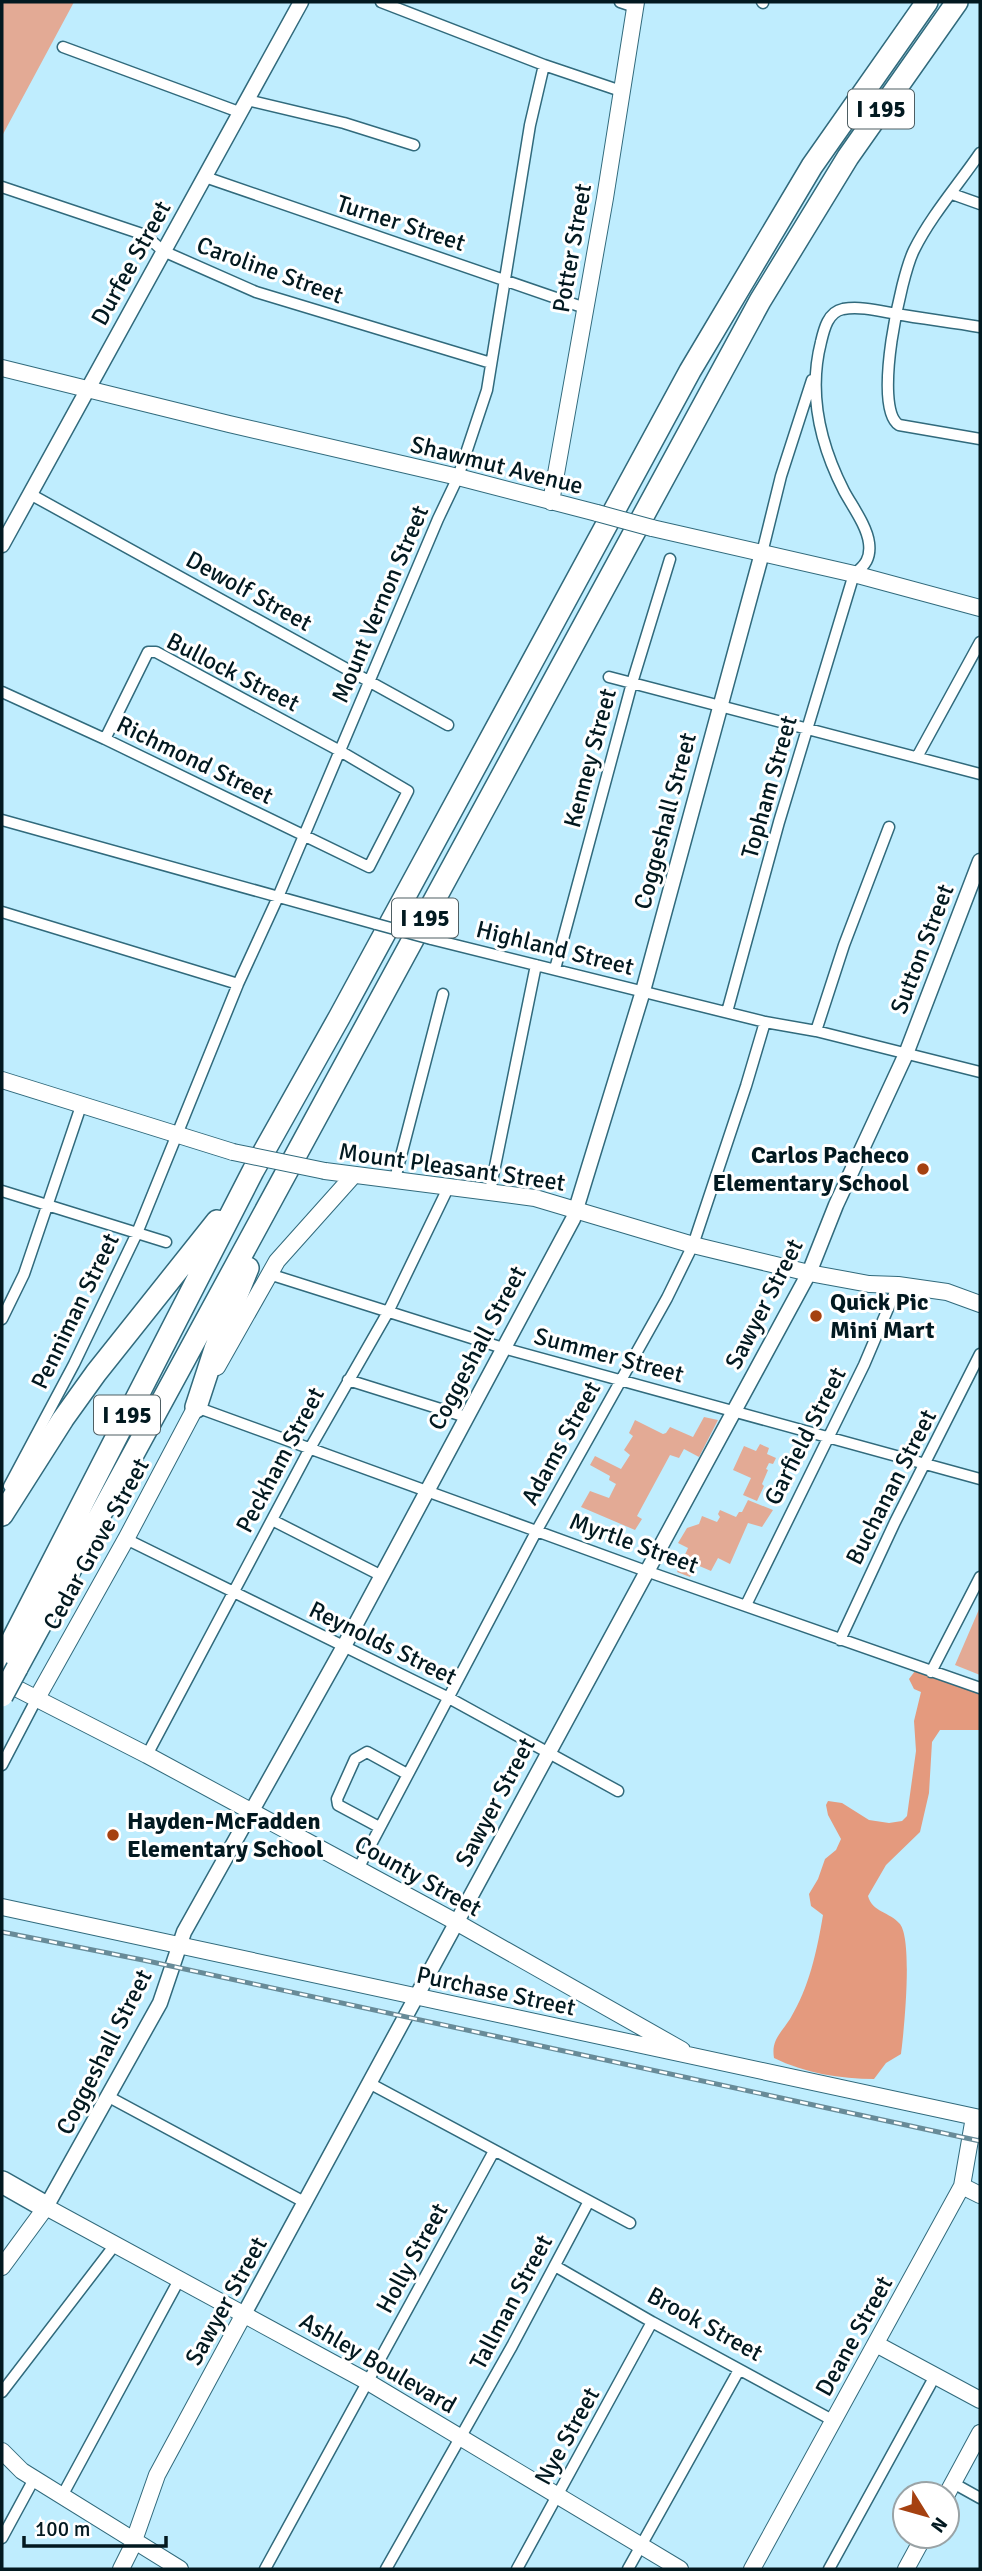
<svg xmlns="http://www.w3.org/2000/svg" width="982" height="2571" font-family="Signika,sans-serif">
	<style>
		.green { fill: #e3aa95 }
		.forest { fill: #e49a7e }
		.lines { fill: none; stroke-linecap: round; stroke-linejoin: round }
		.minor-casing { stroke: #316a7c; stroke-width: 13 }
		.tertiary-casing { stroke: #316a7c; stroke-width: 17 }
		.secondary-casing { stroke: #316a7c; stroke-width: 18 }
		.motorway-casing { stroke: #316a7c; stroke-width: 24 }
		.minor { stroke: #fff; stroke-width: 10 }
		.tertiary { stroke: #fff; stroke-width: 14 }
		.secondary { stroke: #fff; stroke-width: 16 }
		.motorway { stroke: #fff; stroke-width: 21 }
		.rail-casing { stroke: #688b98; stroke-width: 5 }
		.rail { stroke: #fff; stroke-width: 2.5; stroke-dasharray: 8; stroke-linecap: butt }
		.minor-bridge-casing { stroke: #316a7c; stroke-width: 13; stroke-linecap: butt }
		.secondary-bridge-casing { stroke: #316a7c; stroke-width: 18; stroke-linecap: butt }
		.motorway-bridge-casing { stroke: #316a7c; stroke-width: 24; stroke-linecap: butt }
		.minor-bridge { stroke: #fff; stroke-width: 10 }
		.secondary-bridge { stroke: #fff; stroke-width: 16 }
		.motorway-bridge { stroke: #fff; stroke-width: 21 }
		.poi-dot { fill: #a54110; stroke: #fff; stroke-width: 2.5 }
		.labels { text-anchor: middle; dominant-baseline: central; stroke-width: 6; stroke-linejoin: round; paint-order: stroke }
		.shield { fill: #fff; stroke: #4e5e63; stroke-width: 2 }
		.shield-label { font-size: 23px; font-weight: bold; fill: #021920 }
		.street-label { font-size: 24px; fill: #021920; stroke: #fff }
		.poi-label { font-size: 24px; font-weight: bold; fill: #021920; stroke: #fff; text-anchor: start }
	</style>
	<rect width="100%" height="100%" fill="#bfedfe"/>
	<path class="green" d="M2 2H74L2 136Z
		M704 1417 718 1420 699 1457 684 1449 679 1458 670 1455 637 1516 642 1519 635 1530 581 1507 590 1491 609 1498 616 1484 609 1480 610 1476 590 1465 595 1456 621 1469 630 1455 624 1450 633 1436 629 1433 635 1420 663 1434 666 1433 670 1427 693 1437Z
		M760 1444 769 1448 767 1454 776 1458 773 1464 769 1463 766 1469 768 1470 762 1484 764 1486 757 1501 743 1495 751 1478 733 1470 744 1446 756 1451Z
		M748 1500 773 1510 762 1527 748 1523 730 1564 718 1558 711 1571 697 1565 690 1577 677 1572 688 1548 678 1543 687 1528 699 1524 702 1516 717 1522 720 1517 718 1514 720 1510 736 1517 739 1512H742Z
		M980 1607V1675L955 1665Z"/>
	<path class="forest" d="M915 1671 980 1692V1730H940L932 1742 929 1793 920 1832 886 1865 868 1896C872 1912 890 1912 900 1924 913 1941 904 2031 901 2054L886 2063 874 2079C841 2079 804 2073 774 2058 771 2040 781 2033 790 2019 809 1988 817 1951 823 1915L811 1906 809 1894 818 1879 825 1859 836 1850 841 1839 828 1815 826 1805 828 1801 842 1803 869 1820 889 1823 902 1821 907 1816 916 1751 914 1721 921 1692 914 1689 909 1679Z"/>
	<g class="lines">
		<defs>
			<path id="minor" d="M381 2 544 65 621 91
				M620 2 635 7
				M762 2 763 3
				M63 47 239 112
				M247 100 344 123 414 145
				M980 153C958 185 931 216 914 250 901 276 872 408 899 425L980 439
				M205 177 585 308
				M2 187 145 235 163 251 256 292 491 363
				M952 194 980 204
				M30 494 448 725
				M762 553 781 476 812 380
				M609 677 980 774
				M2 692 105 739 369 867 408 791 340 751 156 652H148L105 739
				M917 757 980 642
				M2 820 376 924
				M2 912 238 984
				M431 939 765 1022 816 1031 980 1072
				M555 969 632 683 670 559
				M727 1012 779 822 854 574C865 566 871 558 869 543 867 526 852 506 844 491 820 444 808 393 821 342 824 329 828 312 843 309 861 306 879 311 896 314 924 319 952 322 980 327
				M816 1031 844 945 889 827
				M395 1179 443 994
				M2 1191 166 1242
				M490 1191 536 965
				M269 1274 503 1348 980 1479
				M2 1319 24 1274 81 1106
				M348 1380 466 1417
				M196 1407 646 1571 980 1688
				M9 1486 74 1364 137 1233 238 984 278 897 438 519 458 477 487 390 530 125 544 65
				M272 1520 382 1576
				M126 1539 449 1698 618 1791
				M746 1605 864 1365 898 1285
				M840 1640 895 1522 980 1354
				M931 1672 980 1577
				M147 1755 309 1450 388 1312 449 1186
				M2 1765 37 1698
				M379 1827 338 1805 337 1799 355 1759 367 1752 407 1774
				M358 1869 537 1530 667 1298 693 1245 746 1086 765 1022
				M369 2083 630 2223
				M109 2097 306 2203
				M555 2266 652 2322 834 2421
				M2 2392 114 2246
				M953 2483 980 2498
				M62 2496 179 2280
				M2 2538 34 2479
				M265 2569 494 2151
				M386 2569 512 2346 589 2201
				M517 2569 652 2322
				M628 2569 739 2370
				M829 2569 935 2376"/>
			<path id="tertiary" d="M2 545 301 2
				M46 2207 160 2003 184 1932 343 1648 573 1219 643 991 762 553
				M244 2314 809 1273 836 1205 906 1054 980 861"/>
			<path id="secondary" d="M2 368 229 424 458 477 597 513
				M551 502 605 198 636 2
				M652 528 854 574 980 608
				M2 1080 233 1152
				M325 1171 535 1198 693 1245 809 1273 869 1284 898 1285 947 1292 980 1304
				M217 1367 277 1261 353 1176
				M2 1681 147 1755 456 1922 682 2050
				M37 1698 126 1539 200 1399
				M2 1907 980 2118
				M962 2186 980 2195
				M2 2267 46 2207 368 2382 680 2569
				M876 2344 980 2400
				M2 2451 22 2471 180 2569
				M947 2494 980 2433
				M121 2569 131 2549 157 2475 244 2314
				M752 2569 962 2186 974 2117
				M906 2569 924 2536"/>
			<path id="motorway" d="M196 1407 215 1349 248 1268
				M2 1515 63 1419 96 1373 217 1221
				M2 1660 253 1171 340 1016 690 371 812 166 927 2
				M17 1668 760 301 848 157 957 2
				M2 2182 46 2207"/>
		</defs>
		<use href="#minor" class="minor-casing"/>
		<use href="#tertiary" class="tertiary-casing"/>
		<use href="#secondary" class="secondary-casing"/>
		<use href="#motorway" class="motorway-casing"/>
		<use href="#minor" class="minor"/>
		<use href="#tertiary" class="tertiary"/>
		<use href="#secondary" class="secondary"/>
		<use href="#motorway" class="motorway"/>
		<defs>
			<path id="rail" d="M2 1932 143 1960 980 2141"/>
		</defs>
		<use href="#rail" class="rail-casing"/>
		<use href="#rail" class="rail"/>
		<defs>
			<path id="minor-bridge" d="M376 924 431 939"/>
			<path id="secondary-bridge" d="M597 513 652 528
				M233 1152 325 1171"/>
			<path id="motorway-bridge" d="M2 1696 17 1668"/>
		</defs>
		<use href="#minor-bridge" class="minor-bridge-casing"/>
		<use href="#secondary-bridge" class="secondary-bridge-casing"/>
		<use href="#motorway-bridge" class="motorway-bridge-casing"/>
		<use href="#minor-bridge" class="minor-bridge"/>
		<use href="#secondary-bridge" class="secondary-bridge"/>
		<use href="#motorway-bridge" class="motorway-bridge"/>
	</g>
	<g class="poi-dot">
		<circle cx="923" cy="1169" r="7"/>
		<circle cx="816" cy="1316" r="7"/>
		<circle cx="113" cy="1835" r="7"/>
	</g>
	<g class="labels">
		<g class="shield">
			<rect x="848" y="89.5" width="66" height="39" rx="5"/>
			<rect x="392" y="898.5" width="66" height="39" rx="5"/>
			<rect x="94" y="1395.5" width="66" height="39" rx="5"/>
		</g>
		<g class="shield-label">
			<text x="881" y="109">I 195</text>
			<text x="425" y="918">I 195</text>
			<text x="127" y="1415">I 195</text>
		</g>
		<g class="street-label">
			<text transform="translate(401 223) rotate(18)">Turner Street</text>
			<text transform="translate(572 248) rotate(-80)">Potter Street</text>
			<text transform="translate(131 263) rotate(-61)">Durfee Street</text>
			<text transform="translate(270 270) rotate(20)">Caroline Street</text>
			<text transform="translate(497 465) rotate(14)">Shawmut Avenue</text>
			<text transform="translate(249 591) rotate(29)">Dewolf Street</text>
			<text transform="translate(380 604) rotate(-67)">Mount Vernon Street</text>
			<text transform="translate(233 672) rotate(27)">Bullock Street</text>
			<text transform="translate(590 758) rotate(-75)">Kenney Street</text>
			<text transform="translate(195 760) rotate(26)">Richmond Street</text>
			<text transform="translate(769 787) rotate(-74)">Topham Street</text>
			<text transform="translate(665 821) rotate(-75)">Coggeshall Street</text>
			<text transform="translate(555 948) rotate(14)">Highland Street</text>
			<text transform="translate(922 949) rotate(-69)">Sutton Street</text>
			<text transform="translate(452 1167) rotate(8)">Mount Pleasant Street</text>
			<text transform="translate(764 1304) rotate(-63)">Sawyer Street</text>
			<text transform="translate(75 1311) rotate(-64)">Penniman Street</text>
			<text transform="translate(477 1348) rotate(-62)">Coggeshall Street</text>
			<text transform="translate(609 1355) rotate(15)">Summer Street</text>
			<text transform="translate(805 1436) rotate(-63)">Garfield Street</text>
			<text transform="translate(561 1443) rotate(-61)">Adams Street</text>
			<text transform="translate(280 1460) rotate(-62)">Peckham Street</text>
			<text transform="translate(891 1487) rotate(-63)">Buchanan Street</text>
			<text transform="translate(634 1543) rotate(20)">Myrtle Street</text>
			<text transform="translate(96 1544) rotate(-61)">Cedar Grove Street</text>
			<text transform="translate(383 1643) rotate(26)">Reynolds Street</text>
			<text transform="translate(495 1802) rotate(-62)">Sawyer Street</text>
			<text transform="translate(418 1876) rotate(29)">County Street</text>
			<text transform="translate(496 1991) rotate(12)">Purchase Street</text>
			<text transform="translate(104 2052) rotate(-63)">Coggeshall Street</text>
			<text transform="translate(412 2258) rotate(-61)">Holly Street</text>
			<text transform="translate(226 2301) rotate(-61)">Sawyer Street</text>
			<text transform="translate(511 2302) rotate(-62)">Tallman Street</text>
			<text transform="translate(705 2324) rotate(29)">Brook Street</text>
			<text transform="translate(854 2336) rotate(-61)">Deane Street</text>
			<text transform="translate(378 2363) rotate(30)">Ashley Boulevard</text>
			<text transform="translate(567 2436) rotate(-61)">Nye Street</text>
		</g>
		<g class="poi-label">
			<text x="909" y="1155" text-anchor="end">Carlos Pacheco<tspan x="909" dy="28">Elementary School</tspan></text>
			<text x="830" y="1302">Quick Pic<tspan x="830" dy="28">Mini Mart</tspan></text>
			<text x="127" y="1821">Hayden-McFadden<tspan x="127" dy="28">Elementary School</tspan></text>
		</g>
	</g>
	<rect width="982" height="2571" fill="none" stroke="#021920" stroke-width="7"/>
	<g transform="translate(926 2515) rotate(127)"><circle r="33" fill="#ffffff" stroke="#9aa3a6" stroke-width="2"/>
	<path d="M0-5L12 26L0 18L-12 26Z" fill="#a54110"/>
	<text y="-10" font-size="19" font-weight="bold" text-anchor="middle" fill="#021920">N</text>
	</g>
	<path d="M24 2536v10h142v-10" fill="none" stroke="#021920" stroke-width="3.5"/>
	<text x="35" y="2536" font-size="21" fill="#021920" stroke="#ffffff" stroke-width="5" paint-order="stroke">100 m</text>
</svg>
